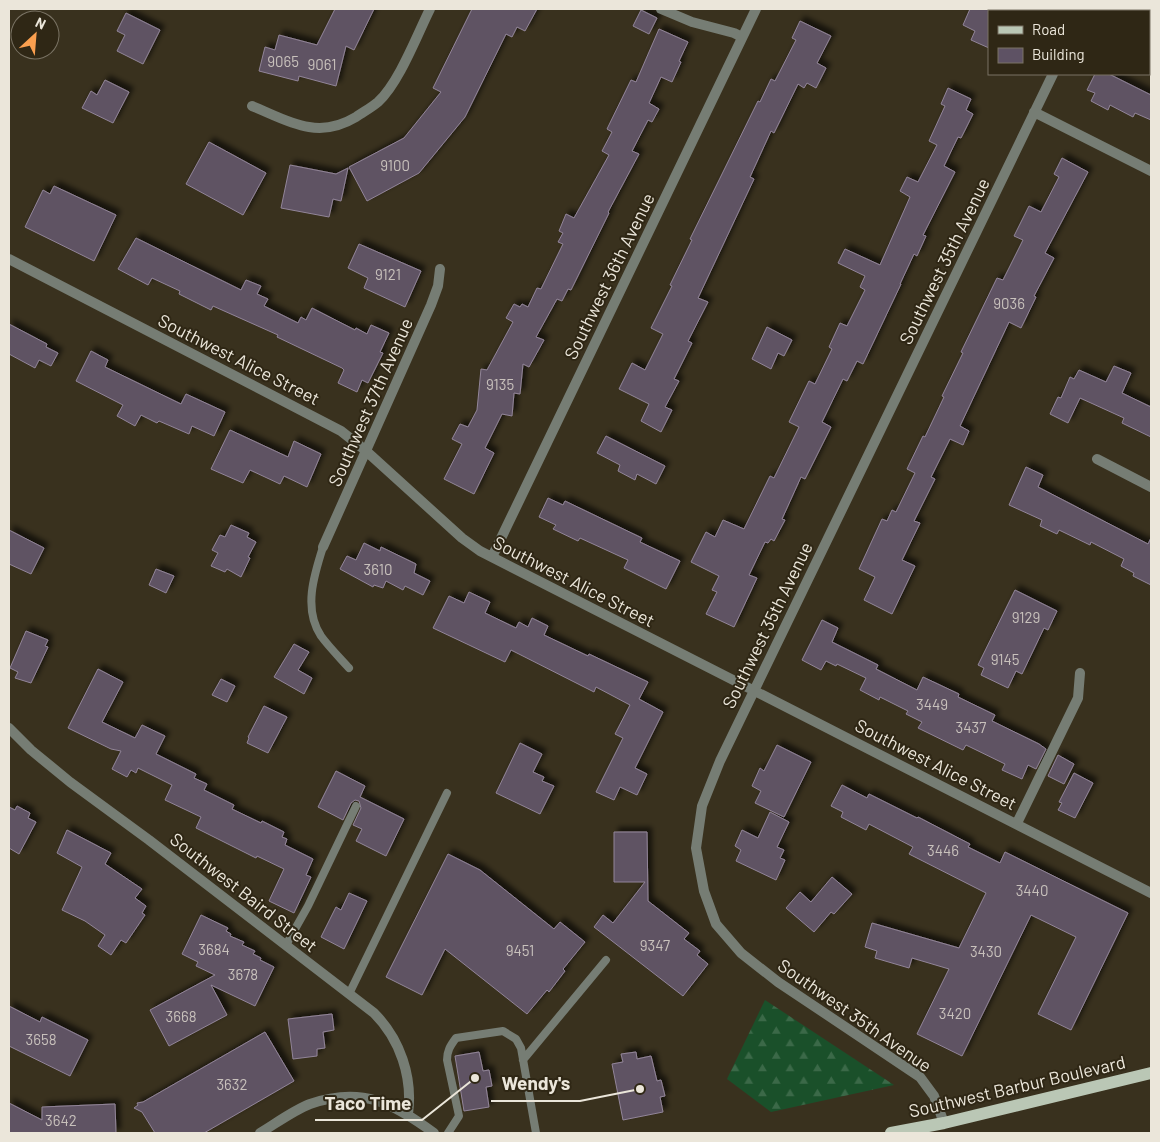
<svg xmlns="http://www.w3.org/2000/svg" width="1160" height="1142" font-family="Barlow,sans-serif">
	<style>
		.forest { fill: url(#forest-firs) }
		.building { fill: #5e5264; stroke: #928598; filter: url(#shadow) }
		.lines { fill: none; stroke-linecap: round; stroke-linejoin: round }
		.service { stroke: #767d74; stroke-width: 8 }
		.minor { stroke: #767d74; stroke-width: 10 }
		.primary { stroke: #bac7b5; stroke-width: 12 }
		.labels { text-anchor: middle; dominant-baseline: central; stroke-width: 4; stroke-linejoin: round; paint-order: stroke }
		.number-label { font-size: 15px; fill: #c8c1bc }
		.street-label { font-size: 18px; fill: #ebe6da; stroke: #2f2715 }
		.leader { fill: none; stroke: #ebe6da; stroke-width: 2 }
		.callout-dot { fill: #ebe6da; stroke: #2f2715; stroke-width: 2 }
		.callout-label { font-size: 19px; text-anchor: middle; font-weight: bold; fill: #ebe6da; stroke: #2f2715; stroke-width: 4; stroke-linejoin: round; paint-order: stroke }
	</style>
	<defs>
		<pattern id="forest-firs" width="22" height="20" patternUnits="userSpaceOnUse" patternTransform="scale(1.25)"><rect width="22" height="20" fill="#1a502a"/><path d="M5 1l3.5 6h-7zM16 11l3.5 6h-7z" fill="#3b6948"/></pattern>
		<filter id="shadow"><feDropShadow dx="4.5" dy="-4.5" stdDeviation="2.5" flood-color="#0009"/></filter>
	</defs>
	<rect width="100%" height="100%" fill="#39311e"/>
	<path class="forest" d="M765 1000 894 1085 771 1112 727 1079Z"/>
	<path class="building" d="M335 9H374L354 50 346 46 336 86 299 76 298 81 259 71 265 47 275 50 279 35 317 45Z
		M472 9H537L525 31 517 27 512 37 506 34 465 117 419 173 367 201 349 167 404 138 441 92 433 88Z
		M970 9H989V48L971 40 975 31 963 25Z
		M641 10 657 18 649 34 633 26Z
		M126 13 160 30 143 64 117 51 125 35 117 31Z
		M800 21 831 36 817 63 826 68 816 88 807 83 804 88 798 84 774 133 771 131 750 177 754 179 698 298 708 302 688 341 692 343 674 379 679 381 665 407 672 410 661 432 641 421 649 404 619 389 632 363 645 370 663 334 651 328 672 286 670 285 692 240 690 239 758 101 760 102 771 79 775 81 796 40 792 38Z
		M659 29 688 42 679 61 681 62 672 82 661 77 649 103 659 109 652 122 648 120 632 151 639 154 608 212 609 213 571 290 568 289 562 301 557 299 536 337 544 340 529 367 523 364 520 394 514 393 512 416 502 414 485 448 494 453 474 494 444 479 462 444 452 439 460 424 468 427 477 410 481 369 487 370 513 322 506 318 514 304 520 307 522 304 528 307 537 288 541 289 563 244 558 242 563 233 559 231 566 214 574 218 609 155 602 151 612 132 607 129 631 80 636 82Z
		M1095 74H1109L1151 95V120L1135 113 1133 117 1110 105 1108 110 1091 101 1095 93 1087 90Z
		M105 80 129 92 113 123 82 108 91 91 97 95Z
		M948 88 971 99 966 110 973 114 961 138 958 137 944 166 955 172 923 235 926 236 917 256 914 254 900 284H901L863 364 857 361 847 381 843 379 822 422 831 427 805 479 801 477 782 519 785 520 774 541 771 539 768 543 765 542 749 575 757 578 734 627 706 614 717 592 712 590 719 576 691 562 706 532 715 537 723 520 744 529 770 476 774 478 799 427 789 422 809 381 815 384 832 349 829 347 840 323 847 326 865 290 860 287 865 276 838 263 845 249 880 265 910 197 900 191 907 177 918 182 937 145 929 141 945 106 941 104Z
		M209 142 266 173 243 215 186 184Z
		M1062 158 1088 172 1045 253 1054 258 1034 296 1036 297 1021 328 1009 322 960 426 969 431 963 445 950 439 931 477 935 479 914 521 920 523 902 560 915 566 892 614 864 600 875 577 859 569 882 519 887 521 892 510 896 512 915 473 907 469 923 436 925 437 944 397 942 396 963 353 961 352 997 278 1003 280 1023 240 1014 236 1029 206 1041 212 1059 177 1054 174Z
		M290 165 336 174 348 168 341 201 333 199 329 217 281 208Z
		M54 186 116 215 94 261 25 227 43 190 50 194Z
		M136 238 241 290 246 280 261 286 257 294 268 299 264 306 298 323 301 317 306 320 312 308 355 330 356 328 367 334 371 325 389 333 380 352 383 353 368 383 362 380 357 392 338 383 344 370 342 368 277 337 278 335 213 306 211 310 179 294 180 291 152 278 148 285 118 269Z
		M359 244 421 271 405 307 364 288 368 278 348 268Z
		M9 324 47 344 46 347 58 353 51 366 39 360 35 368 9 354Z
		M767 327 792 340 784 356 778 353 771 369 752 359Z
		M91 351 108 360 105 367 181 404 186 394 225 412 214 436 192 426 189 434 159 421 157 423 141 415 135 426 117 416 123 405 76 381Z
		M1114 366 1131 373 1122 393 1151 407V437L1122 423 1124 418 1080 398 1068 423 1050 414 1058 397 1061 398 1070 377 1074 379 1079 370 1106 382Z
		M230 430 288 457 294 441 321 454 307 487 284 476 280 484 250 470 243 483 211 469Z
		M606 436 665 466 656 484 637 474 635 480 618 471 620 465 597 453Z
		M1026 467 1043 475 1038 487 1148 544 1151 538V585L1133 576 1134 573 1121 566 1124 559 1091 542 1090 545 1059 530 1057 534 1040 526 1042 520 1009 505Z
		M548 498 563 505 565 501 642 538 640 542 680 561 666 589 624 568 628 560 580 538 578 541 553 529 556 525 539 517Z
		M231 525 249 533 247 537 256 542 248 557 250 558 241 577 227 569 225 572 211 566 218 553 212 550 220 535 225 537Z
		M9 530 44 548 31 574 9 564Z
		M364 543 380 551 381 547 416 564 414 573 430 581 423 595 405 586 403 590 386 581 383 588 374 585 373 587 340 569 347 556 356 560Z
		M156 569 174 576 166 593 149 585Z
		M1015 590 1057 611 1048 630 1044 628 1022 674 1016 671 1008 688 981 675 984 668 978 665Z
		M469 592 490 602 485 613 516 628 519 622 528 627 532 618 548 626 544 635 588 656 589 654 648 682 639 699 663 712 635 768 647 774 637 795 620 787 614 800 596 792 623 738 615 734 630 705 596 687 594 692 511 650 505 662 433 628 449 596 464 603Z
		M822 620 838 628 832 642 878 665 876 669 917 690 923 677 959 694 958 697 995 715 992 721 1039 744 1046 749 1036 769 1028 765 1022 779 1002 770 1005 764 966 745 963 750 918 728 922 722 906 714 908 711 880 697 879 700 860 690 866 678 837 664 836 666 826 661 821 670 802 660Z
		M26 631 48 640 45 646 48 647 31 683 15 678 18 672 10 668Z
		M294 644 309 652 298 670 312 678 304 694 274 677Z
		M98 669 123 682 102 722 135 738 142 725 165 736 156 754 196 774 194 778 207 784 204 790 234 805 232 809 261 823 262 821 284 832 282 837 287 839 285 845 313 859 306 875 311 877 294 913 269 901 284 869 257 856 256 858 196 828 201 817 165 800 172 785 138 768 136 773 131 770 127 777 112 769 121 751 111 749 68 728Z
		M221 679 235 686 227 702 212 695Z
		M264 706 287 717 268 753 247 743 249 738 248 737Z
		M520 743 542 754 533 772 544 777 542 781 554 786 540 814 496 793Z
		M777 745 811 762 784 817 755 803 761 791 752 786 760 768 764 771Z
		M1058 755 1074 764 1064 784 1048 776Z
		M336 771 365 786 360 797 404 819 386 856 356 841 362 829 353 825 361 808 359 801 355 800 351 803 343 820 318 807Z
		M1074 773 1093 783 1075 818 1058 810 1062 803 1059 802Z
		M842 785 867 798 869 794 917 818 918 817 970 844 968 847 1000 863 1005 852 1128 913 1071 1030 1038 1014 1076 937 1031 915 962 1056 917 1034 949 969 912 958 909 968 875 958 877 951 865 947 872 923 959 948 986 893 909 854 913 847 869 824 866 830 841 817 843 812 831 806Z
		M17 806 30 813 28 818 36 822 19 854 9 848V807L15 810Z
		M770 812 789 822 777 847 784 850 780 858 785 860 776 880 736 861 741 850 735 846 742 830 758 838Z
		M67 830 111 853 105 864 142 889 135 898 146 906 142 913 145 915 126 943 121 940 111 955 98 946 105 935 85 921 62 910 82 867 57 853Z
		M614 832H647L648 901 689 933 684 939 700 951 697 955 708 964 683 996 594 927 603 915 613 923 645 882H614Z
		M448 854 480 870 554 929 560 922 585 942 563 969 565 971 549 992 547 990 527 1014 445 949 422 995 386 977Z
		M832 877 852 894 834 914 831 912 814 932 786 908 800 892 811 902Z
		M349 893 367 901 344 949 321 937 336 907 341 910Z
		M201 915 228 928 226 931 231 934 230 936 244 942 242 945 255 951 253 954 261 958 260 960 274 967 255 1006 211 985 227 1015 169 1046 150 1010 215 975 196 966 198 962 182 954Z
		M9 1006 40 1022 42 1017 88 1040 70 1076 9 1046Z
		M332 1014 334 1030 323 1032 325 1048 317 1049V1056L293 1059 288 1019Z
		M265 1032 294 1081 204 1133H155L142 1112 134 1108 138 1105 137 1103 143 1102Z
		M479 1052 483 1071 489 1070 492 1086 486 1087 489 1107 464 1111 455 1056Z
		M636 1052 637 1059 651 1056 657 1081 661 1080 665 1096 660 1097 663 1112 623 1120 612 1064 623 1062 621 1054Z
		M9 1103 42 1120V1107L115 1104 116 1133H9Z"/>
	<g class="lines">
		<path class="service" d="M323 547C314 575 303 609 321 636 329 647 340 658 349 668
			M286 945 308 906 356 806
			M349 994 447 793
			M523 1060 606 960
			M448 1133 459 1116 447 1060C447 1051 450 1046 456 1038L503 1031 516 1039 521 1048 536 1133"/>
		<path class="minor" d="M661 9 692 22 734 33 742 37
			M1083 11 1084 9
			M252 106C270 113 289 124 309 127 326 130 341 126 356 117 363 112 371 108 378 102 399 83 417 35 430 9
			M1034 112 1151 171
			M9 259 341 431 365 450 462 538 480 551 1151 893
			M1097 459 1151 487
			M323 547 431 305 438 286 440 269
			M492 557 756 9
			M9 728 31 750 70 782 149 840 374 1013C400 1039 413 1077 408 1114
			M1017 823 1078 698 1080 673
			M944 1123 934 1096 920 1077 778 982 741 953 716 924 704 891 696 848 702 806 720 761 1053 74
			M260 1133C275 1124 294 1110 310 1104 362 1086 393 1103 434 1133"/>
		<path class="primary" d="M891 1133 944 1123 1151 1073"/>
	</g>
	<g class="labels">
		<g class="number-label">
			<text x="283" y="61">9065</text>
			<text x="322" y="64">9061</text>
			<text x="395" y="165">9100</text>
			<text x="388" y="274">9121</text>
			<text x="1009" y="303">9036</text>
			<text x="500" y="384">9135</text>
			<text x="378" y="569">3610</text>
			<text x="1026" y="617">9129</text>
			<text x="1005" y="659">9145</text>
			<text x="932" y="704">3449</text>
			<text x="971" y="727">3437</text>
			<text x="943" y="850">3446</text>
			<text x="1032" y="890">3440</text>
			<text x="655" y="945">9347</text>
			<text x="214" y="949">3684</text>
			<text x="520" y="950">9451</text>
			<text x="986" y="951">3430</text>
			<text x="243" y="974">3678</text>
			<text x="955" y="1013">3420</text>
			<text x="181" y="1016">3668</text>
			<text x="41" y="1039">3658</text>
			<text x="232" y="1084">3632</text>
			<text x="61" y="1120">3642</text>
		</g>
		<g class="street-label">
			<text transform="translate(944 261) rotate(-64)">Southwest 35th Avenue</text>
			<text transform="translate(609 276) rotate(-64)">Southwest 36th Avenue</text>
			<text transform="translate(239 359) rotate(27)">Southwest Alice Street</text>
			<text transform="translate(370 402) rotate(-66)">Southwest 37th Avenue</text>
			<text transform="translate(574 581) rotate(27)">Southwest Alice Street</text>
			<text transform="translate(767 625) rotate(-64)">Southwest 35th Avenue</text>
			<text transform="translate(936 764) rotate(27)">Southwest Alice Street</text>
			<text transform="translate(244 892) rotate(38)">Southwest Baird Street</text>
			<text transform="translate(855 1015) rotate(35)">Southwest 35th Avenue</text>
			<text transform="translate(1017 1086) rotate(-13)">Southwest Barbur Boulevard</text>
		</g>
	</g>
	<path class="leader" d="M640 1089L580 1101H491M475 1078L422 1120H315"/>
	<g class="callout-dot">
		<circle cx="640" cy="1089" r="5"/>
		<circle cx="475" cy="1078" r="5"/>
	</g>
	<g class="callout-label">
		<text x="536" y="1090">Wendy's</text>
		<text x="368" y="1110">Taco Time</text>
	</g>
	<rect width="1160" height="1142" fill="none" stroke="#ebe6da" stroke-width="20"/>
	<rect x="988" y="10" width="162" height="65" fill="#2f2715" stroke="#7a7364"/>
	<rect x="998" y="26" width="25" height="8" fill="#bac7b5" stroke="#7a7364"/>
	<text x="1032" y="35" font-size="15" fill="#ebe6da">Road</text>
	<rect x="998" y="48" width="25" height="15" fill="#5e5264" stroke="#7a7364"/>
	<text x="1032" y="60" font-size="15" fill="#ebe6da">Building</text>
	<g transform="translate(35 35) rotate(26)"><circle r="24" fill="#2f2715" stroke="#7a7364"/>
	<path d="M0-4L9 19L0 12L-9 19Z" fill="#fa9f4f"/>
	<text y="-8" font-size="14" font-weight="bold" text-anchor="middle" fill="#ebe6da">N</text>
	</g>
</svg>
